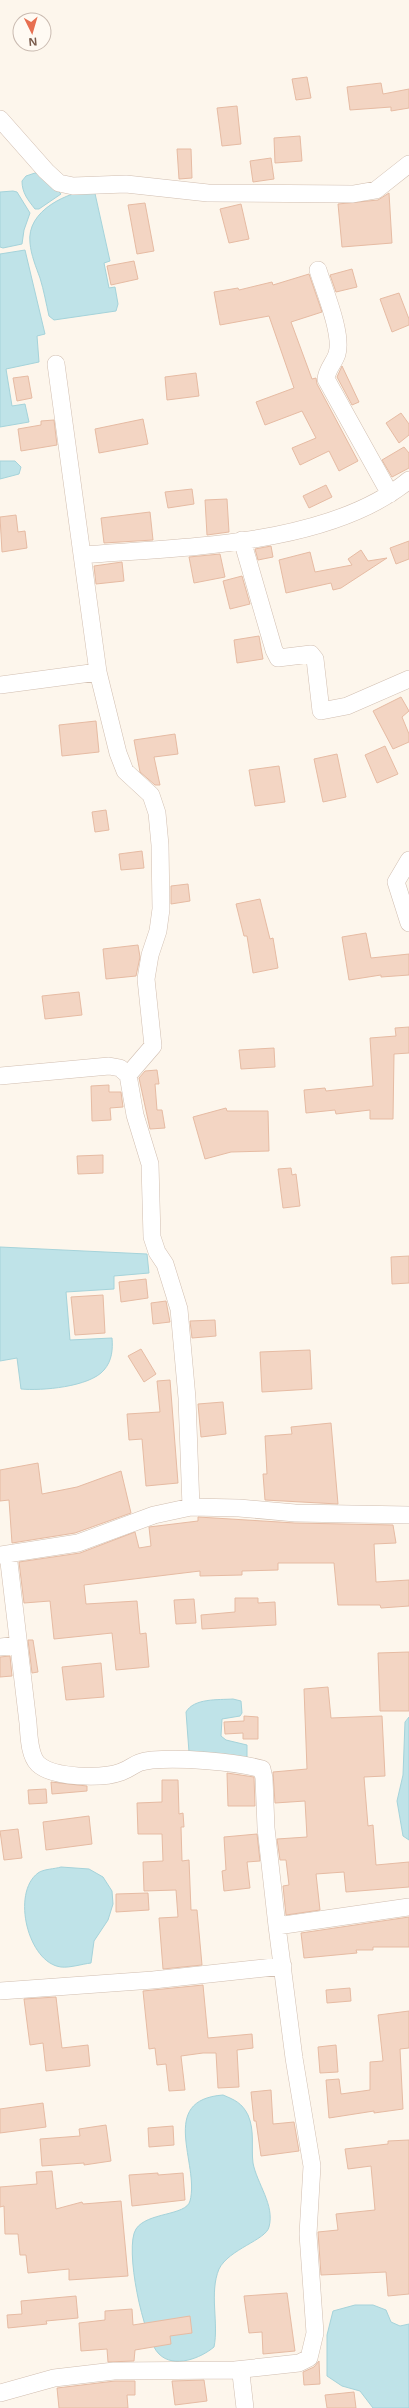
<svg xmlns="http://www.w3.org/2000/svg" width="409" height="2408" font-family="'Noto Sans',sans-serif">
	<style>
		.water { fill: #bfe3e8; stroke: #a5d3da }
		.building { fill: #f3d5c3; stroke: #e6bba3 }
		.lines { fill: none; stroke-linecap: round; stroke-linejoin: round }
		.street-casing { stroke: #d1beb0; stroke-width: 18 }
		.street { stroke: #fff; stroke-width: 17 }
	</style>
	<rect width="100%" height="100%" fill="#fdf6ec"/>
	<path class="water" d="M35 173H41L61 194 39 209H35C28 200 22 193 22 181L26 176Z
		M94 189 110 261 104 263 109 288 115 287 118 304 116 311 54 320 49 316C46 303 44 291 40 278 36 267 31 255 30 243 26 210 68 192 94 189Z
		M13 191 17 192 30 213 24 230 22 244 3 248 0 247V192Z
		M25 250 45 334 37 336 39 362 6 369 12 406 25 404 29 422 0 427V254Z
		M0 461H15L21 467 19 474 0 479Z
		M0 1247 147 1254 149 1273 114 1276V1289L66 1292 70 1340 112 1338C113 1349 112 1361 104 1370 90 1387 41 1391 21 1389L17 1358 0 1361Z
		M233 1699 241 1701 242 1713 240 1716 222 1719 221 1736 226 1740 247 1745V1758L189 1752 186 1712C194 1698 218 1700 233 1699Z
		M409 1717V1840L403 1836 397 1801 403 1775 405 1722Z
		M61 1867 89 1869 103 1877 112 1891 113 1904 108 1920 94 1941 91 1963C82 1964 70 1968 61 1967 28 1963 11 1893 38 1873 43 1869 55 1869 61 1867Z
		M223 2095C235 2100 242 2103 248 2115 255 2131 251 2147 253 2163 257 2184 275 2205 269 2227 266 2240 229 2249 219 2269 209 2293 219 2323 214 2347 201 2358 174 2369 159 2354 143 2339 124 2247 136 2229 147 2212 186 2216 190 2201 200 2164 157 2100 223 2095Z
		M355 2305H373L386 2310 391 2322 400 2326 409 2324V2408H373L360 2391 342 2386 327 2376V2335L333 2311Z"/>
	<path class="building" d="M307 77 311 98 296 100 292 79Z
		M381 83 383 94 409 89V108L391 111V107L350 110 347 87Z
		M237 106 241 144 222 146 217 108Z
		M300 136 302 161 275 163 274 138Z
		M177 149H191L192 178 179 179Z
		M271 158 274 179 253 182 250 161Z
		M389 193 392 243 342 247 338 204 378 200Z
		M145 203 154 251 137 254 128 205Z
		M241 204 249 239 229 243 220 209Z
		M134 261 138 279 111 285 107 266Z
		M352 269 357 287 336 292 330 275Z
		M309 274 322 312 291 322 312 379 316 378 317 384 358 461 339 471 329 451 300 465 292 448 316 438 302 411 265 425 256 402 294 388 269 316 220 325 214 292 238 288 239 290 272 282 273 285Z
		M399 293 409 319V325L392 332 380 299Z
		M342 366 359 402 352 405 337 377Z
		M196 373 199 396 167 400 165 377Z
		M28 376 32 398 17 401 13 378Z
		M401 413 409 424V435L399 443 386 423Z
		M143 419 148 444 99 453 95 429Z
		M54 420 57 445 21 451 18 429 41 425V421Z
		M404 447 409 453V468L392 477 382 460Z
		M326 485 332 497 309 508 303 496Z
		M192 489 194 504 168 508 165 492Z
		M227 499 229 532 207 535 205 500Z
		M150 512 153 540 104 543 101 518Z
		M16 515 18 532 25 531 27 548 2 552 0 517Z
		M409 541V559L396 564 390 548Z
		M271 546 273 557 258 560 255 549Z
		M361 550 368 561 387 558 341 588 333 590 331 583 286 593 279 560 310 552 315 572 352 565 348 559Z
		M220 554 225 577 194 583 189 557Z
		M122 562 124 581 96 584 94 566Z
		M242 576 250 604 230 609 223 581Z
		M259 636 263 659 237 663 234 640Z
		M401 697 409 711 402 717 409 734V742L393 749 373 711Z
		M96 721 99 752 62 756 59 725Z
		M175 734 178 754 154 757 160 785H155L140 772 134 740Z
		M385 746 398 774 377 783 365 755Z
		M337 754 346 797 323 802 314 759Z
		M279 766 285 802 255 806 249 770Z
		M106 810 109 830 95 832 92 812Z
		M142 851 144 868 121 870 119 854Z
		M188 884 190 901 171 904V886Z
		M260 899 270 939 273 938 278 968 253 973 247 936H244L236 904Z
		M366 933 371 958 409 954V975L381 977V975L349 980 342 937Z
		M138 945 140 957 136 976 106 979 103 949Z
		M79 992 82 1015 45 1019 42 996Z
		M409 1027V1053L394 1054 393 1119H370V1110L336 1114 335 1110 306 1113 304 1090 325 1088 326 1091 373 1086 370 1038 396 1036 395 1028Z
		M274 1048 275 1067 241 1069 239 1050Z
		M157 1070 159 1084H155L157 1110H162L165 1128 150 1129 139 1078 145 1071Z
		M109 1085V1092H121L123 1107 110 1108 111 1120 92 1121 91 1086Z
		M226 1108 227 1111H268L269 1151 231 1152 205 1159 193 1117Z
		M103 1155V1173L78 1174 77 1156Z
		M291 1168 292 1175 296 1174 300 1206 283 1208 278 1169Z
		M409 1256V1283L392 1284 391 1257Z
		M146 1279 148 1298 121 1302 119 1282Z
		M103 1295 105 1333 75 1335 71 1297Z
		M166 1301 170 1322 153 1324 151 1303Z
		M215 1320 216 1336 192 1338 190 1321Z
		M141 1349 156 1374 144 1382 128 1356Z
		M310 1350 312 1389 262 1392 260 1352Z
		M170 1380 178 1483 146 1486 142 1439 129 1440 127 1414 160 1412 157 1381Z
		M223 1402 226 1434 201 1437 198 1404Z
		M331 1423 338 1504 265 1500 263 1474H267L265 1436 292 1434 291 1427Z
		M38 1463 42 1494 77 1487 121 1471 131 1513 75 1533 12 1543 9 1500 0 1501V1470Z
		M198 1517 295 1523 393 1525 396 1543 374 1544 376 1582 409 1580V1606L381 1608 380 1605H338L334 1563H278V1570L242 1571V1575L200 1576V1571L84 1585 86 1604 137 1601 140 1634 146 1633 149 1667 116 1670 112 1633 54 1639 50 1601 24 1603 19 1562 80 1553 135 1532 139 1548 151 1546 149 1527 198 1521Z
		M235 1598H258V1603L275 1602 276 1625 202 1629 201 1615 235 1612Z
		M194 1599 196 1623 176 1624 174 1600Z
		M28 1640H33L38 1672 32 1673Z
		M409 1652V1711H380L378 1653Z
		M10 1656 12 1676 0 1677V1657Z
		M101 1663 104 1697 66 1700 62 1667Z
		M328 1687 331 1718 382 1716 385 1776 364 1777 368 1826 373 1825 376 1865 409 1862V1887L346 1892 344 1872 316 1874 320 1910 286 1915 283 1886 289 1885 286 1860H280L277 1839 307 1837 305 1801 275 1803 273 1772 307 1769 304 1689Z
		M244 1716 258 1717V1739H243V1733L225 1734 224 1722 244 1721Z
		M227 1773 254 1777 255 1806H228Z
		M162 1780H178L179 1814 183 1813 184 1827H181L182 1861 189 1860 191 1910H197L202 1965 163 1969 159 1918 178 1917 176 1890 144 1891 143 1862 163 1861 162 1834H138L137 1803 162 1802Z
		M51 1782 87 1786V1791L52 1794Z
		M46 1789 47 1803 29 1804 28 1790Z
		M89 1816 92 1844 46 1850 43 1822Z
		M18 1829 22 1858 4 1860 0 1831Z
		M257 1834 260 1861 247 1862 250 1888 224 1891 222 1871 226 1870 224 1837Z
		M148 1893 149 1910 116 1912V1894Z
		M409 1917V1947H373V1950H356L357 1953 304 1958 301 1933Z
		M203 1985 208 2038 252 2034 253 2048 237 2050 239 2087 218 2088 216 2053H203L181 2056 185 2090 169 2091 166 2064 157 2065 155 2048 149 2049 143 1991Z
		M350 1988 351 2001 327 2003 326 1990Z
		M56 1997 62 2048 88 2045 90 2066 46 2071 43 2043 30 2045 24 1999Z
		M409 2011V2048L400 2049 403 2109 374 2113V2111L329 2118 326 2080 339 2079 341 2094 370 2090V2062L383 2061 378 2015Z
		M336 2045 338 2072 320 2073 318 2047Z
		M271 2090 273 2124 294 2122 299 2151 261 2156 256 2121H254L251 2092Z
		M43 2103 46 2127 0 2133V2109Z
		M106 2125 111 2161 84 2165V2163L42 2166 40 2139 80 2136 79 2129Z
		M173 2126 174 2145 149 2147 148 2128Z
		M409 2140V2294L388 2296 386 2272 321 2275 318 2232 338 2230 336 2214 375 2210 371 2166 348 2169 345 2149 388 2144V2141Z
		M52 2171 56 2209 82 2202 83 2204 121 2201 128 2276 69 2280V2269L28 2273 26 2255H20L18 2234H5L4 2206 0 2207V2187L37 2184 36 2172Z
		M158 2173V2175L183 2173 185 2200 132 2206 129 2175Z
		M287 2293 295 2351 263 2354 262 2332 249 2333 244 2296Z
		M76 2296 78 2318 46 2321 47 2324 8 2328 7 2315 22 2314 21 2301Z
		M132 2309 133 2325 190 2316 192 2333 170 2336 171 2344 135 2350 134 2361 108 2362 107 2349 81 2351 79 2323 105 2320V2311Z
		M319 2361 320 2384 304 2385 303 2372 314 2367Z
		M204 2380 207 2401 175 2405 172 2381Z
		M115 2381H135V2395H127L128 2408H59L57 2388Z
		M354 2392 356 2408H327L325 2395Z"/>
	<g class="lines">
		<defs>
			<path id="street" d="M0 119 46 171 59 183 73 186 126 184 208 193 353 194 376 190 409 164
				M318 270C324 290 343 334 337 354 334 363 327 369 326 379L390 494
				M56 364 98 672 118 753 125 771 151 795 157 813 160 845 161 909 158 931 150 955 146 979 153 1046 128 1075
				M242 540 274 650 278 658 311 654 315 659 321 711 347 706 409 679
				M82 555C182 547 329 546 409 480
				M0 685 98 672
				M409 860 396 882 409 923
				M0 1076 109 1066 120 1068 128 1075 135 1115 150 1164 152 1237 157 1252 165 1264 179 1309 187 1398 191 1507
				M8 1554 28 1723C29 1735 29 1755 38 1764 53 1778 102 1779 121 1772 135 1767 133 1762 152 1760 182 1758 232 1761 262 1769L264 1778 266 1828 277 1926
				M0 1555 78 1543 154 1515 191 1507 239 1508 295 1513 409 1515
				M0 1647 18 1645
				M0 1991 153 1980 283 1966
				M235 2370 299 2363 309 2358 315 2333 308 2234 312 2166 294 2058 277 1926 409 1907
				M0 2393 54 2378 114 2371 235 2370 241 2374 245 2408"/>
		</defs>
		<use href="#street" class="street-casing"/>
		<use href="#street" class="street"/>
	</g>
	<g transform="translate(32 32) rotate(175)"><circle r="19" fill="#fffaf3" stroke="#cabbb1"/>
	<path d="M0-3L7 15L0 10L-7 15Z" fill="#e76f51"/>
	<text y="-6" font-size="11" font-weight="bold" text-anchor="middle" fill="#7a5c4d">N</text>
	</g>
</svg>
